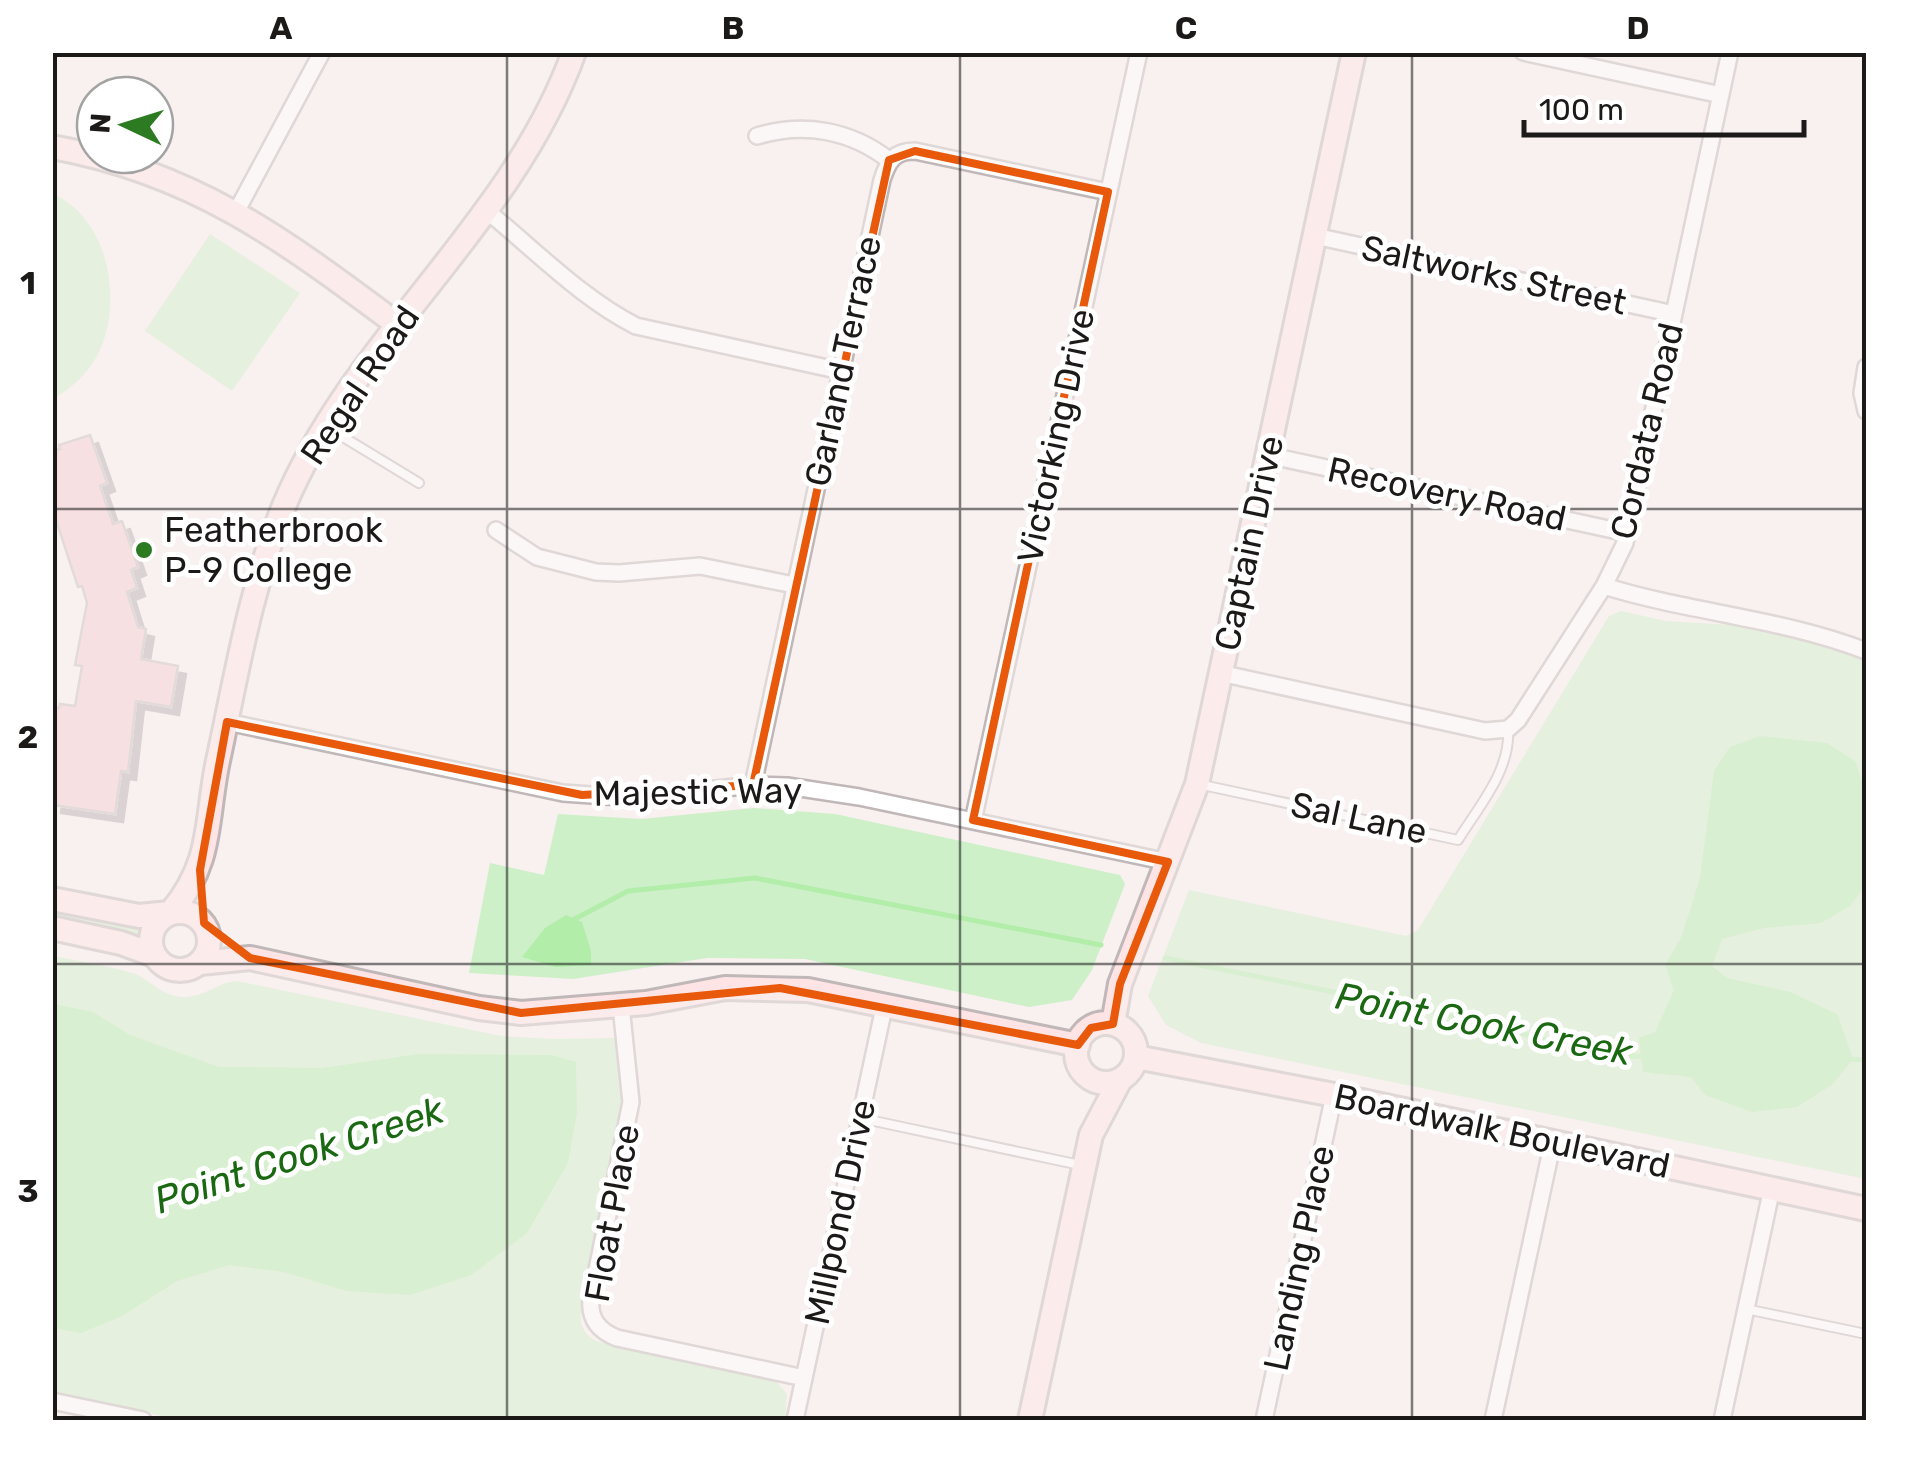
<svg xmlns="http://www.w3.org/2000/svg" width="1919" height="1473" font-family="Rubik,sans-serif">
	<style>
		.green { fill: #cdf0c8 }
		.water { fill: #b2edaa }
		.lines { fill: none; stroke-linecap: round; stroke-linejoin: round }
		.stream { stroke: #b2edaa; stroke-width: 5 }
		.building { fill: #f4cdce; stroke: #c7bfbf; stroke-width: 2.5; filter: url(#shadow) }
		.lane-casing { stroke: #c0b8b8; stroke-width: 12 }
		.street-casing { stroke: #c0b8b8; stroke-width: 20 }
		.secondary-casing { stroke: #c0b8b8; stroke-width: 28 }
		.lane { stroke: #fff; stroke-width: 8 }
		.street { stroke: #fff; stroke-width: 15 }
		.secondary { stroke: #fee4e5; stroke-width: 22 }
		.marked { fill: none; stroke: #e8590c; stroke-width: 8; stroke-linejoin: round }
		.grid { fill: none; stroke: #1c1919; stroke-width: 2.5; stroke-opacity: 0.55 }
		.poi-dot { fill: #2c7a22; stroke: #fff; stroke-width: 4 }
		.labels { text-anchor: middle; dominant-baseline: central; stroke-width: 10; stroke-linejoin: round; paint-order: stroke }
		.street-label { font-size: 35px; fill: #1c1919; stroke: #fff }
		.poi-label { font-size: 35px; fill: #1c1919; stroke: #fff; text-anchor: start }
		.water-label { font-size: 38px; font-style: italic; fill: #1b6812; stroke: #fff }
		.neatline { fill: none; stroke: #1c1919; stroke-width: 4 }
		.grid-label { font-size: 32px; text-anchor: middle; font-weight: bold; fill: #1c1919 }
	</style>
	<defs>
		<filter id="shadow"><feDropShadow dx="8" dy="8" stdDeviation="0" flood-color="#0004"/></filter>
	</defs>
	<rect width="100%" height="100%" fill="#f9f0f0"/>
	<path class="green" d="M53 193C61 198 71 204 78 211 113 246 120 313 97 356 86 376 71 388 53 399Z
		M210 234 300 293 232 391 145 331Z
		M1621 611 1666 621 1749 626 1819 642 1866 660V1179L1201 1043 1166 1025 1148 996 1189 890 1406 936 1418 930 1609 616Z
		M754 808 835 814 1120 875 1125 884 1092 970 1072 1000 1029 1007 805 959 707 958 573 979 469 973 490 863 544 875 558 814 641 819Z
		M53 905 146 924 142 940 53 921Z
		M53 956C78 961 104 965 129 972 151 978 160 997 185 997 205 997 218 982 237 981L501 1036 553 1039 616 1038 623 1105 581 1311C579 1325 585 1337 599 1342L775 1380 787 1394 785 1420H181L53 1393Z"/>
	<path class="water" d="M1760 736 1827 743 1856 762 1866 795V885L1850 906 1821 923 1764 928 1722 939 1712 966 1727 978 1790 992 1837 1014 1853 1059 1833 1084 1797 1107 1752 1112 1705 1095 1691 1077 1643 1072 1639 1038 1655 1032 1674 990 1665 965 1681 938 1700 878 1714 771 1730 747Z
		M566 915 582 922 591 951V965L556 967 522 957 545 928Z
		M53 1004 93 1012 130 1035 219 1067 322 1068 419 1054 551 1055 576 1062 577 1113 568 1163 527 1233 471 1275 410 1295 347 1291 284 1272 229 1265 177 1281 122 1316 81 1333 53 1328Z"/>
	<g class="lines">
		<path class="stream" d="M569 922 628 891 755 878 1101 945
			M1165 958 1433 1012 1613 1056H1646
			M1847 1059 1866 1060"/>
	</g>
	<path class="building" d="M90 435 107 483 100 486 113 524 122 521 138 567 131 570 137 588 127 592 138 627 146 629 141 659 178 666 171 707 136 701 128 772 121 771 115 814 53 805 55 787 52 786V708H59L60 704 75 706 82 666 75 665 87 603 82 586 78 587 52 508V451L60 449 59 445Z"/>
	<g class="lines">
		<defs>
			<path id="lane" d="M330 429 419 483
				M1198 784 1458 840C1479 806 1511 770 1508 729
				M860 1118 1080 1165
				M1746 1309 1866 1334"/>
			<path id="street" d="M1523 52 1721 95
				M757 136C804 122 850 130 889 160
				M487 211C535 250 581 298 636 326L841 371
				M236 212 322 52
				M1315 236 1674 314
				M1866 367 1862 393 1866 411
				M1267 455 1627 533
				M496 530 537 557 596 572 619 573 700 566 794 585
				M1604 586C1691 613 1781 618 1866 651
				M1220 673 1485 731 1508 729 1518 720 1604 586 1625 543 1730 52
				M227 722 563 793 634 798 753 785 787 786 859 797 1168 862
				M753 785 882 180C888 161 894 151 915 151L1108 192
				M973 821 1139 52
				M621 1006 631 1102 591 1299C589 1319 599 1331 617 1338L804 1378
				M52 1401 143 1420
				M795 1420 885 1003
				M1264 1420 1334 1095
				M1493 1420 1553 1141
				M1722 1420 1772 1188"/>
			<path id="secondary" d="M52 147C196 173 285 241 398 325
				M52 899 139 916 169 913
				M151 941a29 29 0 1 1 58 0a29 29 0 1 1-58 0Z
				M171 912C215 860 205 817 219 756 237 672 251 586 284 506 354 338 512 225 574 52
				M52 928 121 943 154 955
				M200 963 250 958 479 1008 521 1013 646 1003 725 988 808 990 1078 1045
				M1076 1053a30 30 0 1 1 60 0a30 30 0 1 1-60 0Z
				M1113 1024 1120 984 1197 784 1354 52
				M1136 1057 1334 1095 1866 1209
				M1030 1420 1091 1135 1120 1080"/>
		</defs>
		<use href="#lane" class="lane-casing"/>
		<use href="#street" class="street-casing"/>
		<use href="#secondary" class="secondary-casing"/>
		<use href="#lane" class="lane"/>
		<use href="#street" class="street"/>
		<use href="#secondary" class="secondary"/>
	</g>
	<path d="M0 0H1919V1473H0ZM915 151 1108 192 973 820 1168 862 1120 984 1113 1024 1091 1028 1078 1045 780 988 521 1013 250 958 204 923 200 870 227 722 582 795 753 785 889 160Z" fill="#f9f0f0" fill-opacity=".55" fill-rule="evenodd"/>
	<path class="marked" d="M915 151 1108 192 973 820 1168 862 1120 984 1113 1024 1091 1028 1078 1045 780 988 521 1013 250 958 204 923 200 870 227 722 582 795 753 785 889 160Z"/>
	<path class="grid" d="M507 52V1420M960 52V1420M1412 52V1420M52 509H1866M52 964H1866"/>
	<circle class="poi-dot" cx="144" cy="550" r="10"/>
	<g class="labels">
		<g class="street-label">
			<text transform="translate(1494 275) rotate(12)">Saltworks Street</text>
			<text transform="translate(843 361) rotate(-78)">Garland Terrace</text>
			<text transform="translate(360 385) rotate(-56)">Regal Road</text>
			<text transform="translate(1647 431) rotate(-77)">Cordata Road</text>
			<text transform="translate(1056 436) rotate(-78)">Victorking Drive</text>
			<text transform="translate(1447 494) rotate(12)">Recovery Road</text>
			<text transform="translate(1249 543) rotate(-78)">Captain Drive</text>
			<text transform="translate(698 792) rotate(-1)">Majestic Way</text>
			<text transform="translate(1359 818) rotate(12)">Sal Lane</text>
			<text transform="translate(1502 1131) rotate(12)">Boardwalk Boulevard</text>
			<text transform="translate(840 1212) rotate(-78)">Millpond Drive</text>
			<text transform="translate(612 1213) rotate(-80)">Float Place</text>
			<text transform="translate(1299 1258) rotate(-78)">Landing Place</text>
		</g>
		<g class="poi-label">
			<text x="164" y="530">Featherbrook<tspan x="164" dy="40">P-9 College</tspan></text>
		</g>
		<g class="water-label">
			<text transform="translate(1484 1024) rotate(11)">Point Cook Creek</text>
			<text transform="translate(299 1155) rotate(-18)">Point Cook Creek</text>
		</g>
	</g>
	<rect width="1919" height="1473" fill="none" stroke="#ffffff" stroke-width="110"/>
	<g transform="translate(125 125) rotate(274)"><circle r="48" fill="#ffffff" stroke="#a4a3a3" stroke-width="2.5"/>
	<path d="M0-8L18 38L0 25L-18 38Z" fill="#2c7a22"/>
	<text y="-15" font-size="28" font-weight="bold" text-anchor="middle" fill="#1c1919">N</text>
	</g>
	<path d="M1524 120v15h280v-15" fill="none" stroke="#1c1919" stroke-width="5"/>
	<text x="1539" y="120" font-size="30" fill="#1c1919" stroke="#ffffff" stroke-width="8" paint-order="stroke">100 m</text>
	<rect x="55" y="55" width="1809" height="1363" class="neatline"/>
	<g class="grid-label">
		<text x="281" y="39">A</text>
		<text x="733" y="39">B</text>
		<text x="1186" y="39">C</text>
		<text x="1638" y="39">D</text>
		<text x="28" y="294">1</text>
		<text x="28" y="748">2</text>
		<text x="28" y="1202">3</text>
	</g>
</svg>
